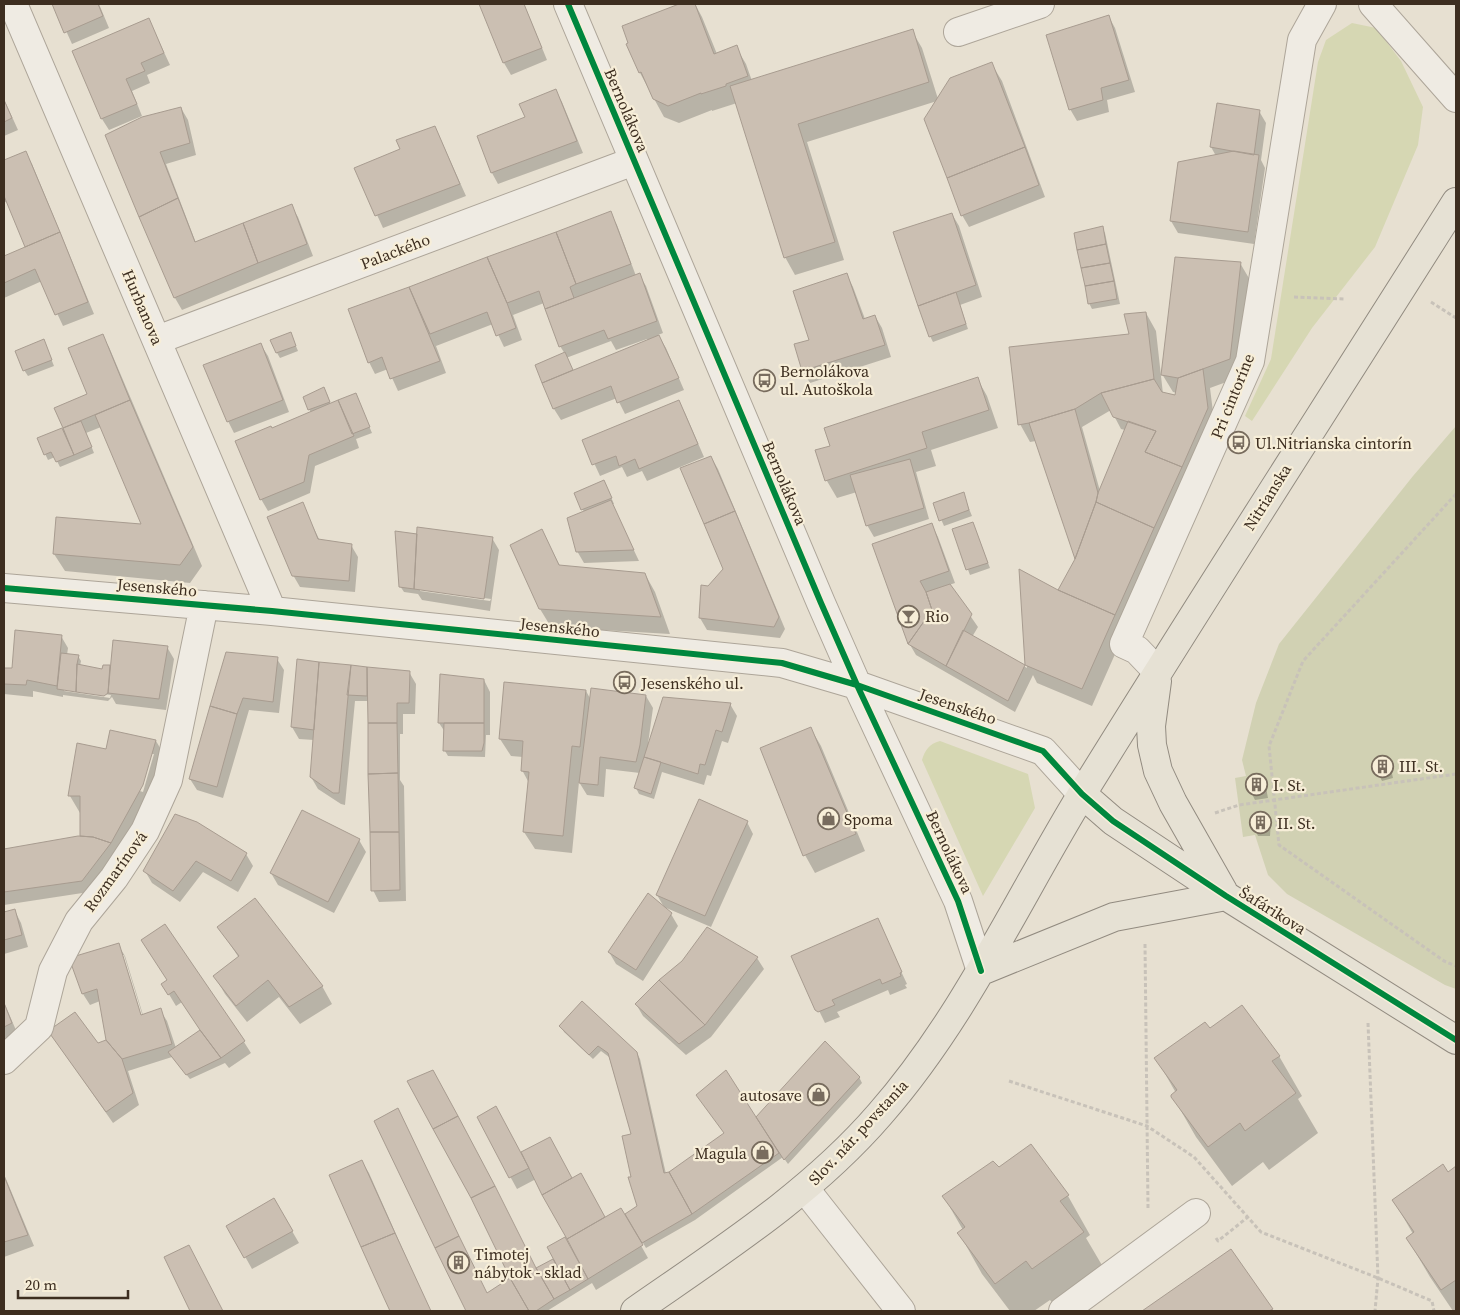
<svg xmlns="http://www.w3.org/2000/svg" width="1460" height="1315" font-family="'Source Serif 4',serif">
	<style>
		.green { fill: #d6d7b3 }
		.cemetery { fill: #d1d1b3 }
		.shadow { fill: #0003; fill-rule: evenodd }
		.building { fill: #cbbfb2; stroke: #a89c90 }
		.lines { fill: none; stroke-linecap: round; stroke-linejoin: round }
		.minor-casing { stroke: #ada599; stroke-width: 30 }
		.major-casing { stroke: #928b80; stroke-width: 30 }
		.path { stroke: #c8c2b9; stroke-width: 3; stroke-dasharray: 4 2.5; stroke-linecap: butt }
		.minor { stroke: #efebe3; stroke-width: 28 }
		.major { stroke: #e6e1d4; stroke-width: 28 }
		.cycleway-casing { stroke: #f7eed8; stroke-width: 9 }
		.cycleway { stroke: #00873e; stroke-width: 6 }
		.labels { text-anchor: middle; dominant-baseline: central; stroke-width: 4.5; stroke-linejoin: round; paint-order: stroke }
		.street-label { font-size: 16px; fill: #3d2e20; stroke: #f7eed8 }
		.poi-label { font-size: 16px; fill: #3d2e20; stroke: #f7eed8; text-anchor: start }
	</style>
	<rect width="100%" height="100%" fill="#e7e0d1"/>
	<path class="green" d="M1352 23 1376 28 1401 61 1423 107 1418 145 1375 247 1312 328 1252 421 1245 416 1271 359 1318 62 1326 40Z
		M940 741 1028 774 1035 808 983 896 922 760C925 750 929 744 940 741Z"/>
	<path class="cemetery" d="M1456 426V989L1445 985 1287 894 1268 875 1255 835 1243 837 1235 778 1246 776 1242 760 1256 703 1279 644 1413 476Z"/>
	<path class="shadow" d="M54 4H99L109 28 72 44Z
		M480 4H524L547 60 511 75 504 63Z
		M682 4H695L702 17 717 54 736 47 746 64 752 81 912 31 922 48 938 99 991 63 1002 81 1045 197 969 227 962 215 937 101 807 142 844 260 795 275 785 257 737 103 712 111V110L679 123 664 117 640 73 628 45 630 43 623 27Z
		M1109 17 1115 28 1135 92 1107 100 1109 112 1077 121 1070 109Z
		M149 20 170 65 147 75 150 83 132 91 142 116 109 130 102 119 74 52Z
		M555 90 562 102 583 153 498 184 492 173 527 118Z
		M4 99 18 130 4 136Z
		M181 108 188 120 196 155 166 164 196 243 291 206 298 217 313 256 182 310 175 298 106 135Z
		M1259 111 1266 123 1261 160 1265 168 1254 244 1178 233 1171 221 1180 163 1216 156 1211 147Z
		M435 128 441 140 466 196 383 228 356 169 401 150Z
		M25 153 32 164 94 314 63 326 42 281 4 298V257L26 247 7 201 4 203V190L7 188 6 186 4 187V162Z
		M610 213 617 225 636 276 639 275 646 286 663 333 658 335 666 348 684 390 625 414 617 398 561 420 554 409 537 366 565 354 560 346 544 303 513 315 522 340 504 347 493 324 436 346 446 373 398 391 388 369 375 374 369 362 350 310ZM647 339 648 341 573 372 566 358 611 341 616 350Z
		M952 214 959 226 982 297 960 305 968 329 933 342 930 336Z
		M1102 228 1105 233 1120 304 1092 309 1089 303Z
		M1240 263 1250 280 1240 377 1210 388 1214 420 1124 634 1092 706 1037 683 1033 675 1015 712 916 655 909 643 874 545 932 525 938 537 955 583 949 585 978 627 972 637 1027 668 1020 571 1060 592 1076 559 1036 441 1030 442 1020 424 1130 335 1146 313 1156 331 1163 394 1176 396 1177 393 1173 392 1162 374ZM1111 410 1121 429 1125 430 1100 491 1082 427Z
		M847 275 853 287 865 319 875 316 882 328 891 357 810 383 803 371 795 345 810 340Z
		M102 336 109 347 202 566 190 583 65 571 54 554 143 525 101 427 86 433 94 453 60 467 55 457 48 460 38 439 64 429 55 408 89 395Z
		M293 339 298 351 280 358 277 353Z
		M261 345 268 356 289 412 234 433 228 421Z
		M46 346 54 366 28 376 24 370Z
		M977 378 987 396 998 428 931 450 936 466 916 472 929 519 874 537 867 525 857 492 837 498 827 481 817 451 832 446Z
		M327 394 331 405 358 400 372 433 356 439 359 448 315 466 310 493 268 511 261 499 271 430 311 413 304 397Z
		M678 401 685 413 704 457 647 481 642 471 627 477 622 467 600 476 584 441Z
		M711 457 718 469 785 629 780 638 707 630 700 618 709 587 724 569Z
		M604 481 614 504H612L639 561 584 563 577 551 584 512 576 494Z
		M963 494 972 516 944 526 934 503Z
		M302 504 320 541 351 545 358 557 355 592 300 587 293 575Z
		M973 523 990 568 970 575 953 530Z
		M542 531 560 566 645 574 655 592 670 634 551 627 540 609Z
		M492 538 499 550 490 611 422 600 418 594 404 592 400 586ZM420 589 491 599 490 601 420 591Z
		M61 636 68 648 67 655 78 656 81 661 80 666 103 670 110 666 112 669 167 647 174 659 166 710 116 704 112 697 108 701 63 695V697L33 691V697L4 694V669L13 670ZM64 689 111 695 110 698 64 691Z
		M227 653 277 659 284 670 279 713 249 710 223 798 197 790 190 779Z
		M367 668 409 672 416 684 415 714H403V734H400V780L404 786 406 901 379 902 373 890 369 701H355L345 805 341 804 318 789 311 777 314 740 299 739 292 727Z
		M484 680 490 692V735H486L485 757 448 756 445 751V732L439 723Z
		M586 691 591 700 646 696 653 708 648 744 649 745 730 704 737 716 728 743 722 741 711 776 707 775 704 785 662 772 654 799 639 794 636 788 640 773 606 769 604 797 587 795 579 782 572 853 535 849 524 832 529 783 522 770 523 757 511 756 500 739Z
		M811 729 821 746 865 851 815 873 805 855Z
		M156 741 166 758 153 803 89 892 4 905V850L70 838H83L81 836V813H80L70 796 107 750ZM151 754H154L143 792 140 791Z
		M1387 758 1390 764 1393 778 1382 781 1379 775 1376 761Z
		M1262 778 1265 783 1268 798 1255 800 1252 794 1250 779Z
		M1268 816 1271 821 1270 836H1258L1255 830Z
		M747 822 753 834 711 927 664 907 657 895Z
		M197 824 246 854 253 866 238 892 203 872 180 902 152 883 145 871Z
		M359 840 366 852 334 913 278 885 271 873Z
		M15 911 21 923 28 947 4 954V914Z
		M671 914 678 926 643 981 616 964 609 952Z
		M877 920 907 984 905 985 907 988 890 995 888 990 837 1012 840 1017 825 1023 793 957Z
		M219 927 322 986 332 1004 300 1024 279 997 247 1022 225 994 215 977 239 958Z
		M118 945 125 956 143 1015 160 1010 167 1021 176 1048 201 1031 182 1002 176 1006 170 996 163 984 168 981 244 1042 251 1053 229 1068 225 1063 190 1079 172 1057 128 1071 139 1105 113 1123 49 1031 97 1044 107 1041 100 1001 90 1005 83 994 71 959ZM121 955H124L144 1020 141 1021Z
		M757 958 764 969 711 1037 686 1055 643 1016 636 1004Z
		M4 1002 18 1035 4 1041Z
		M561 1026 637 1053 640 1059 666 1174 756 1119 825 1043 859 1077 862 1083 788 1164 783 1157 695 1220 646 1248 626 1214 638 1207 632 1177V1135L609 1057 601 1051 593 1059 564 1032Z
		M1210 1030 1279 1056 1302 1096 1298 1099 1318 1133 1269 1170 1263 1162 1232 1186 1196 1137 1173 1097 1176 1093 1156 1058Z
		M478 1117 521 1154 549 1139 572 1179 587 1187 605 1219 621 1210 648 1258 596 1290 592 1283 547 1311H465L467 1310 404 1122 487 1295 555 1259 578 1263 581 1262 536 1179 517 1189Z
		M362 1162 369 1173 430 1311H392L363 1247Z
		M1456 1168V1311H1453L1430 1277 1407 1238 1413 1234 1394 1201 1448 1174Z
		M998 1169 1068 1196 1090 1235 1086 1238 1106 1272 1056 1307 1050 1300 1034 1311H1010L982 1274 959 1233 963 1230 944 1197Z
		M4 1174 34 1246 4 1257Z
		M274 1200 299 1243 252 1269 228 1226Z
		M1231 1251 1273 1311H1144Z"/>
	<path class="building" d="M52 4H98L103 16 64 33Z
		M479 4H524L542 48 503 63Z
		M679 4H695L714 54 737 45 748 76 726 84V86L701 94V93L668 106 653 99 641 72 639 73 626 44 628 43 622 26Z
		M1109 15 1129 80 1101 88 1103 100 1069 110 1046 35Z
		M149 18 164 53 141 63 145 71 126 79 137 104 101 119 72 51Z
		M913 29 929 82 798 124 835 242 784 258 730 86Z
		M992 62 1025 147 947 178 924 119 950 78Z
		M556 89 577 141 491 173 477 136 525 117 519 104Z
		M4 100 12 118 4 122Z
		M1217 103 1260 110 1254 155 1210 147Z
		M181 107 190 143 160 152 178 198 139 217 105 135 142 117Z
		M435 126 460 184 375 216 354 168 400 149 396 140Z
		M1025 147 1039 185 961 216 947 178Z
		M26 151 60 232 25 247 4 196V160Z
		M1234 151 1259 155 1248 232 1170 221 1178 162Z
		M178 198 195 242 243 223 258 263 174 298 139 217Z
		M292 204 307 244 258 263 243 223Z
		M611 211 631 264 576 284 556 232Z
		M952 213 976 285 918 306 893 232Z
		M1103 226 1106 244 1077 250 1074 233Z
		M60 232 88 302 55 315 35 269 4 283V256Z
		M556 232 576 284 570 287 574 298 545 309 539 291 507 303 487 257Z
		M1106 244 1110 263 1081 268 1077 250Z
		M487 257 507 303 516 328 496 336 487 312 430 334 409 287Z
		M1175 257 1241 262 1230 359 1178 378 1161 375Z
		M1110 263 1114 281 1085 286 1081 268Z
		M640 273 657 321 608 339 604 330 559 347 545 309Z
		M847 273 863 319 875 315 885 345 802 371 794 344 809 340 793 291Z
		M1114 281 1117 299 1088 304 1085 286Z
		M409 287 440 361 390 379 382 357 368 363 348 309Z
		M956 292 966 324 929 337 918 306Z
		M1146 312 1154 379 1101 393 1075 409 1029 423 1018 425 1009 347 1129 334 1124 314Z
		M291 332 296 346 276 353 270 340Z
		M103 334 130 400 63 428 54 408 87 394 68 348Z
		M659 335 679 378 617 403 611 386 553 409 542 383Z
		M44 339 52 360 23 371 15 351Z
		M261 343 283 400 227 422 203 365Z
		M565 352 573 370 542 383 535 365Z
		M1203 369 1208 408 1182 467 1145 452 1156 431 1113 417 1101 393 1154 379 1162 392 1175 395 1178 378Z
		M978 377 989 410 922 432 927 448 825 481 815 450 830 446 824 428Z
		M324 387 330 402 308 410 303 397Z
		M356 393 370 427 352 434 338 400Z
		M130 400 193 547 180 565 53 554 56 517 141 524 95 415Z
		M338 400 354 436 309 455 304 482 260 500 235 441 271 426 272 428Z
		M679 400 698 444 639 469 635 459 619 466 616 456 592 465 582 440Z
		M1075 409 1098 493 1096 502 1075 559 1029 423Z
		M81 421 92 447 74 455 63 428Z
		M1128 421 1156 431 1145 452 1182 467 1154 528 1096 502 1098 493Z
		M62 428 74 455 56 462 51 452 44 455 37 438Z
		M711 456 735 511 704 524 680 468Z
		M910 459 924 508 866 526 850 475Z
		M604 480 612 498 581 510 574 493Z
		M964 492 969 510 939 521 933 503Z
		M611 500 634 550 576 552 567 518Z
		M303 502 318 539 352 544 349 581 292 576 267 517Z
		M1096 502 1154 528 1115 615 1058 590 1075 559Z
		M735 511 779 617 774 627 699 618 701 585 708 586 723 569 704 524Z
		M973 522 988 563 966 570 952 529Z
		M932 523 949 571 920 581 926 592 932 610 908 644 872 544Z
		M417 527 493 537 484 599 414 589Z
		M542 529 559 565 645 573 661 617 539 609 510 545Z
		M395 531 417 534 414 589 399 587Z
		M1019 569 1058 590 1115 615 1082 689 1025 665Z
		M950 584 972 614 946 666 908 644 932 610 926 592Z
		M15 630 62 635 57 686 27 680 26 685 4 684V668H12Z
		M963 630 1025 665 1008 701 946 666Z
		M113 640 168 646 159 699 108 693Z
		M226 652 278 657 273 702 243 698 237 714 210 706Z
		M61 653 79 655 77 664 76 692 57 689Z
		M297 659 319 662 314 730 291 727Z
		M319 662 351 665 339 793H333L310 777Z
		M77 664 102 669 103 665H110L108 693 104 696 76 692Z
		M351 665 367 667V696L347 695Z
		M367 667 410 671 409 703H397V723H368Z
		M440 674 484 679V723H438Z
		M504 682 586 690 580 747 572 746 563 836 523 832 529 772 521 771 523 741 499 739Z
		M591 688 646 695 640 745 636 762 600 757 598 785 579 783Z
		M663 697 731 703 722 732 716 730 705 765 700 764 698 774 644 757Z
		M210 706 237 714 217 787 189 779Z
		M368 723H397L398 773 368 774Z
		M444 723H484V743L482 751H443Z
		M811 727 856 834 803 856 760 748Z
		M110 730 156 740 143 785 111 843 93 837 80 836V796H68L77 743 106 749Z
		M644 757 661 762 651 794 634 788Z
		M1388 757 1391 773 1377 775 1374 760Z
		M398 773 399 832H370L368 774Z
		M1263 776 1266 793 1251 794 1249 778Z
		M699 799 748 821 705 916 656 895Z
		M302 810 360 839 328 902 270 873Z
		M175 814 197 822 247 853 231 881 196 861 173 891 143 871Z
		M1254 814 1268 815V831H1254Z
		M370 832H399L400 890 371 891Z
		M78 836 93 837 111 843 82 881 4 892V849Z
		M648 893 672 913 636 970 608 952Z
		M255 898 323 986 289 1007 268 980 236 1006 213 976 239 956 217 927Z
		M15 909 22 935 4 940V912Z
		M878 918 902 972 900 973 901 976 882 984 880 979 832 1000 835 1005 818 1012 815 1010 791 956Z
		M165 924 245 1041 221 1058 200 1030 174 991 168 995 161 984 167 980 141 940Z
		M707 927 758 957 705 1025 659 980 682 961Z
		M119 943 141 1015 161 1008 172 1044 122 1059 106 1040 97 989 82 994 69 958Z
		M659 980 705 1025 679 1044 635 1004Z
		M582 1001 637 1052 664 1173 669 1172 692 1214 642 1243 625 1214 637 1206 628 1177H631L622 1136 631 1134 608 1053 598 1046 589 1055 559 1026Z
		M4 1003 12 1023 4 1027Z
		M1242 1005 1280 1056 1272 1061 1296 1093 1245 1131 1240 1123 1208 1147 1171 1097V1095L1177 1090 1154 1058 1205 1022 1210 1028Z
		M75 1012 98 1043 106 1040 122 1059 133 1093 106 1112 48 1031Z
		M200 1030 221 1058 186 1075 168 1052Z
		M825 1041 860 1077 784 1160 756 1117Z
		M433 1070 458 1116 433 1129 407 1081Z
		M726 1070 779 1153 692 1214 669 1172 724 1133 696 1095Z
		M496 1106 529 1168 509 1178 477 1117Z
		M398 1108 459 1236 435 1248 374 1121Z
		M458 1116 495 1186 471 1198 433 1129Z
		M550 1137 572 1178 542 1195 521 1152Z
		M1031 1144 1069 1195 1060 1201 1084 1232 1032 1269 1026 1261 995 1284 958 1234 957 1233 965 1227 942 1196 993 1161 999 1167Z
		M362 1160 395 1233 361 1247 329 1175Z
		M1443 1164 1448 1172 1456 1166V1280L1441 1290 1406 1238 1414 1232 1392 1200Z
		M581 1173 605 1217 567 1239 542 1195Z
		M4 1176 28 1235 4 1242Z
		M495 1186 536 1268 554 1299 536 1311H529L510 1278 471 1198Z
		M274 1198 293 1231 244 1258 226 1226Z
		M621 1208 643 1245 588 1279 567 1239Z
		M395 1233 431 1311H390L384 1298 361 1247Z
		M459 1236 487 1293 510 1278 529 1311H466L435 1248Z
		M565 1237 588 1279 570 1290 547 1247Z
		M189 1245 223 1311H190L164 1257Z
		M1231 1249 1273 1309 1269 1311H1142Z
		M553 1259 570 1290 554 1299 536 1268Z"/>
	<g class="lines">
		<defs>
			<path id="minor" d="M13 4 272 611
				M568 4 821 603 857 685 958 901 981 971
				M1373 4 1456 98
				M958 32 1040 4
				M157 340 634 161
				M4 588 272 611 782 663 857 685 1043 751 1082 794
				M1158 672 1137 650 1124 644 1250 361 1302 40 1322 4
				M4 1060 39 1027 53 971 79 921 114 878 145 831 168 780 204 605
				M805 1189 901 1311
				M1063 1311 1196 1213"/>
			<path id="major" d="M1157 681 1151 726 1152 745 1158 771 1173 803 1223 891
				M1082 794 1113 821 1226 896 1456 1040
				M981 971 1114 917 1226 896
				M635 1311C721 1251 811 1194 880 1114 965 1017 1018 898 1085 789 1207 592 1333 397 1456 202"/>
		</defs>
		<use href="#minor" class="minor-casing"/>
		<use href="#major" class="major-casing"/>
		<path class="path" d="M1294 297 1344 299
			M1431 302 1456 318
			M1456 494 1303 661 1269 746 1279 845 1444 961 1456 966
			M1215 813 1239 805 1456 774
			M1145 944 1148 1208
			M1368 1023 1378 1278 1375 1311
			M1009 1081 1147 1126 1194 1157 1261 1232 1378 1278 1432 1301 1434 1311
			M1216 1238 1218 1241 1248 1217"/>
		<use href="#minor" class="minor"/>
		<use href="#major" class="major"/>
		<defs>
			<path id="cycleway" d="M568 4 821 603 857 685 958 901 981 971
				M4 588 272 611 782 663 857 685 1043 751 1082 794 1113 821 1226 896 1456 1040"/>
		</defs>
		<use href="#cycleway" class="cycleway-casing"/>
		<use href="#cycleway" class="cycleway"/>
	</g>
	<defs>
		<symbol id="bus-ring" viewBox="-11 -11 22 22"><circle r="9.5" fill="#f7eed8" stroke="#786c5e" stroke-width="1.5"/><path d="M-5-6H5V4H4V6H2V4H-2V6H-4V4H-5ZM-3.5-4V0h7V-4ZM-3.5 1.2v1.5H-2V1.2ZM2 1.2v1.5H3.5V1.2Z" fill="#786c5e"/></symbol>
		<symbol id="bar-ring" viewBox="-11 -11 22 22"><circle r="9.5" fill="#f7eed8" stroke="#786c5e" stroke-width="1.5"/><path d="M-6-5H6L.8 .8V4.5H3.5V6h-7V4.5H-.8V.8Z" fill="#786c5e"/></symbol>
		<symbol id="building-ring" viewBox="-11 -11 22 22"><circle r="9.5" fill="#f7eed8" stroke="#786c5e" stroke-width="1.5"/><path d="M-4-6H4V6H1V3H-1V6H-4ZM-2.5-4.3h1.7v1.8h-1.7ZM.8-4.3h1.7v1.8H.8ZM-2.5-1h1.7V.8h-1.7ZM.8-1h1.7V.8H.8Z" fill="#786c5e"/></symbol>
		<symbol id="shop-ring" viewBox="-11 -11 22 22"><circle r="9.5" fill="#f7eed8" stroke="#786c5e" stroke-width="1.5"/><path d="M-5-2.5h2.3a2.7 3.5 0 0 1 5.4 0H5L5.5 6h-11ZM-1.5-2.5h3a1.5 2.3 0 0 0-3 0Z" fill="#786c5e"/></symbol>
	</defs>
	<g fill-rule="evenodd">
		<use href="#bus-ring" x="752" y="368" width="25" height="25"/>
		<use href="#bus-ring" x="1226" y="430" width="25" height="25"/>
		<use href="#bar-ring" x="896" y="604" width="25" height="25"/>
		<use href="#bus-ring" x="612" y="670" width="25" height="25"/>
		<use href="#building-ring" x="1370" y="754" width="25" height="25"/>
		<use href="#building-ring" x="1244" y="772" width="25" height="25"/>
		<use href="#shop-ring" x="816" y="806" width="25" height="25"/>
		<use href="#building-ring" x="1248" y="810" width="25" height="25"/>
		<use href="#shop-ring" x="806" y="1082" width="25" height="25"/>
		<use href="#shop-ring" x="750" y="1140" width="25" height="25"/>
		<use href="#building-ring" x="446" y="1250" width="25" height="25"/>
	</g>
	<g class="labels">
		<g class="street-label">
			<text transform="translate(627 110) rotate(67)">Bernolákova</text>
			<text transform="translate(395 251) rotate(-21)">Palackého</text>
			<text transform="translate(143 307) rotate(67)">Hurbanova</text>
			<text transform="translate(1232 396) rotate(-68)">Pri cintoríne</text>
			<text transform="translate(785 483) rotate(67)">Bernolákova</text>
			<text transform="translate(1267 497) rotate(-58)">Nitrianska</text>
			<text transform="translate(157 587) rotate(5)">Jesenského</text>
			<text transform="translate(560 627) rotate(6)">Jesenského</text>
			<text transform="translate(958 706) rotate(19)">Jesenského</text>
			<text transform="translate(950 852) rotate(65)">Bernolákova</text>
			<text transform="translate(115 871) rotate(-54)">Rozmarínová</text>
			<text transform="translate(1273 910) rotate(32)">Šafárikova</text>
			<text transform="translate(858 1132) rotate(-47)">Slov. nár. povstania</text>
		</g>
		<g class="poi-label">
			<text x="780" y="371">Bernolákova<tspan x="780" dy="18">ul. Autoškola</tspan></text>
			<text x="1255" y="443">Ul.Nitrianska cintorín</text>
			<text x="925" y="616">Rio</text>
			<text x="641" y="683">Jesenského ul.</text>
			<text x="1399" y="766">III. St.</text>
			<text x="1273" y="785">I. St.</text>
			<text x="844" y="819">Spoma</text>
			<text x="1277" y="823">II. St.</text>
			<text x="802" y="1095" text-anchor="end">autosave</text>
			<text x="747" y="1153" text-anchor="end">Magula</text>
			<text x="474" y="1254">Timotej<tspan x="474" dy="18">nábytok - sklad</tspan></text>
		</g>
	</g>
	<rect width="1460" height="1315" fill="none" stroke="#3d2e20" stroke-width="10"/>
	<path d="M18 1290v8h110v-8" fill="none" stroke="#3d2e20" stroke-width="2.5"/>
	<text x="25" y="1290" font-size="15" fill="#3d2e20" stroke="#f7eed8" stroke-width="4" paint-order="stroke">20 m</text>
</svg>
